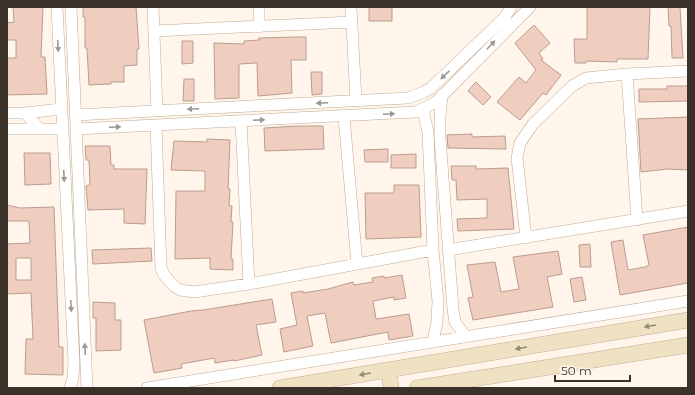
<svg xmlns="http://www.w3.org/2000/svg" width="695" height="395" font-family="Montserrat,sans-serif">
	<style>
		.building { fill: #efcec0; stroke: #bb9c8f; fill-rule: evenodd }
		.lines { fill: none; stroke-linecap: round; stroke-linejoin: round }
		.street-casing { stroke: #c3ab94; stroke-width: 12 }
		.secondary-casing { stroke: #c3ab94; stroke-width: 16 }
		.street { stroke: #fff; stroke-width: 11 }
		.secondary { stroke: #efe2c2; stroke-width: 15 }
		.oneway { fill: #9c9894 }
		.oneway2 { fill: #948a75 }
	</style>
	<rect width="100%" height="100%" fill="#fff5eb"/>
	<path class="building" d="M13 7H43L41 57H45L47 94 7 95V58H16V40H7V23L14 22Z
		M83 7H136L139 49H137V65L124 66V82H111V84L89 85 87 48H85V17H83Z
		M369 7H392V21H369Z
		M587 7H650L648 59H617V62L586 61V63H575L574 39H587Z
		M668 7H680L683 58H672L671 26H669Z
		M534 25 550 43 539 53 543 59 541 60 561 75 546 95 543 93 520 120 497 102 519 77 526 83 536 70 515 43Z
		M295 37H306V60H291L292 93 258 96 257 63 239 64V98L215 99 214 43 244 44V41L259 40V38Z
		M182 41H193V63L182 64Z
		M311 72H322V94L312 95Z
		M184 79H194V101H183Z
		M476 82 491 97 483 105 468 91Z
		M667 86H688V101L639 102V89H667Z
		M688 117V170L668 169 641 172 638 119Z
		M298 126H323L324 149 265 151 264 128Z
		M472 134V137L505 136 506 149 448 148 447 135Z
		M207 139 230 140 228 189H230L229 206H232L231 222H233L231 259H233V270L210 269V258L175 259 176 191H205V171L171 170 174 141 207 142Z
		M85 146H110L111 165H114V169H147L145 224 124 223V209L88 210 86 186 90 185 89 160H86Z
		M388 149V162H365L364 150Z
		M24 153H50L51 184 25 185Z
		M416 154V168H391V155Z
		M451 166H476V169L508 168 514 229 458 231 457 219 487 218V199L457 200 456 180H452Z
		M394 185H419L421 237 366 239 365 193H394Z
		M7 205 20 208 54 207 59 347H63V375L25 374 26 339H33L31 293 7 294V244L30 243 29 221H7ZM16 258H31V280H16Z
		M688 227V283L620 295 611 242 623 240 628 270 645 267 649 265 643 235Z
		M590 244 591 267H580L579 245Z
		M151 248 152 261 93 264 92 250Z
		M558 251 562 274 547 277 553 307 473 320 468 298 473 297 467 265 495 262 501 292 519 289 513 257Z
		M402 275 406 298 394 300V297L373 301 376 319 409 314 413 336 389 340 388 332 331 343 325 313 307 316 313 346 284 352 280 329 297 325 291 293 303 291V293L328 289 353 282 354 285 373 282 372 278 384 276V278Z
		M582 277 586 300 574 302 570 279Z
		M272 299 276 322 256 325 262 355 234 361V360L215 363 214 358 181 364 182 368 154 373 144 320 191 311 203 310Z
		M93 302 115 303V320H121V350L96 351V318H93Z"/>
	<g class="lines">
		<defs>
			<path id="street" d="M57 7 74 363 73 378 70 388
				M71 7 87 388
				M153 7 157 111
				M259 7V27
				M351 7 356 101
				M154 31 352 22
				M627 74 637 220
				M442 95 440 117V138L453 309 455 322 466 337
				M423 110 428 132 433 250 438 301 437 322 433 342
				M7 113H25L39 128
				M25 113 61 109
				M75 115 408 98 424 92 431 88 505 17 511 7
				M344 117 357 264
				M241 121 249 284
				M156 125 161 268 164 275 174 286 180 290 194 292 249 284 433 250
				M7 129H62
				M76 129 416 112 436 102 530 7
				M526 238 517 158 520 143 533 124 572 86 586 78 627 74 688 71
				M448 250 688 211
				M147 388 688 301"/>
			<path id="secondary" d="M389 370 391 388
				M280 388 688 320
				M417 388 688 345"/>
		</defs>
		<use href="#street" class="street-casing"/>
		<use href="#secondary" class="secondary-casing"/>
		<use href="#street" class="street"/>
		<use href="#secondary" class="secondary"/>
	</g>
	<defs><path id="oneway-solid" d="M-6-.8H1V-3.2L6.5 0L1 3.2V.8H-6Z"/></defs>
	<g class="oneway">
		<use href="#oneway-solid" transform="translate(491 45) rotate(-46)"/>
		<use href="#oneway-solid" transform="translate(58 46) rotate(87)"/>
		<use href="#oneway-solid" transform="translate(445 75) rotate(137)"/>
		<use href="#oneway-solid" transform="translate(322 103) rotate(177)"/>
		<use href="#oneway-solid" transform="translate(193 109) rotate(177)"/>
		<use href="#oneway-solid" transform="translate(389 114) rotate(-3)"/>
		<use href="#oneway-solid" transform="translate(259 120) rotate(-2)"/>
		<use href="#oneway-solid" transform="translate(115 127) rotate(-3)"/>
		<use href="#oneway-solid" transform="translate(64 176) rotate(87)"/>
		<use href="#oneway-solid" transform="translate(71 306) rotate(87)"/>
		<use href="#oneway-solid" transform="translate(85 349) rotate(-93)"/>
	</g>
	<g class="oneway2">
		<use href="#oneway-solid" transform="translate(650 326) rotate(170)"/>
		<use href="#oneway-solid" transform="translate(521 348) rotate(170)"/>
		<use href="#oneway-solid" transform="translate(365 374) rotate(170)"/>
	</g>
	<rect width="695" height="395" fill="none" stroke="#3a3128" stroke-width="16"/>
	<path d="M555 375v6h75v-6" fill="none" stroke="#3a3128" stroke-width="2"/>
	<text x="561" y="375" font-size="12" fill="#3a3128" stroke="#fff5eb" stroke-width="3" paint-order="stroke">50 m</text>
</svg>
